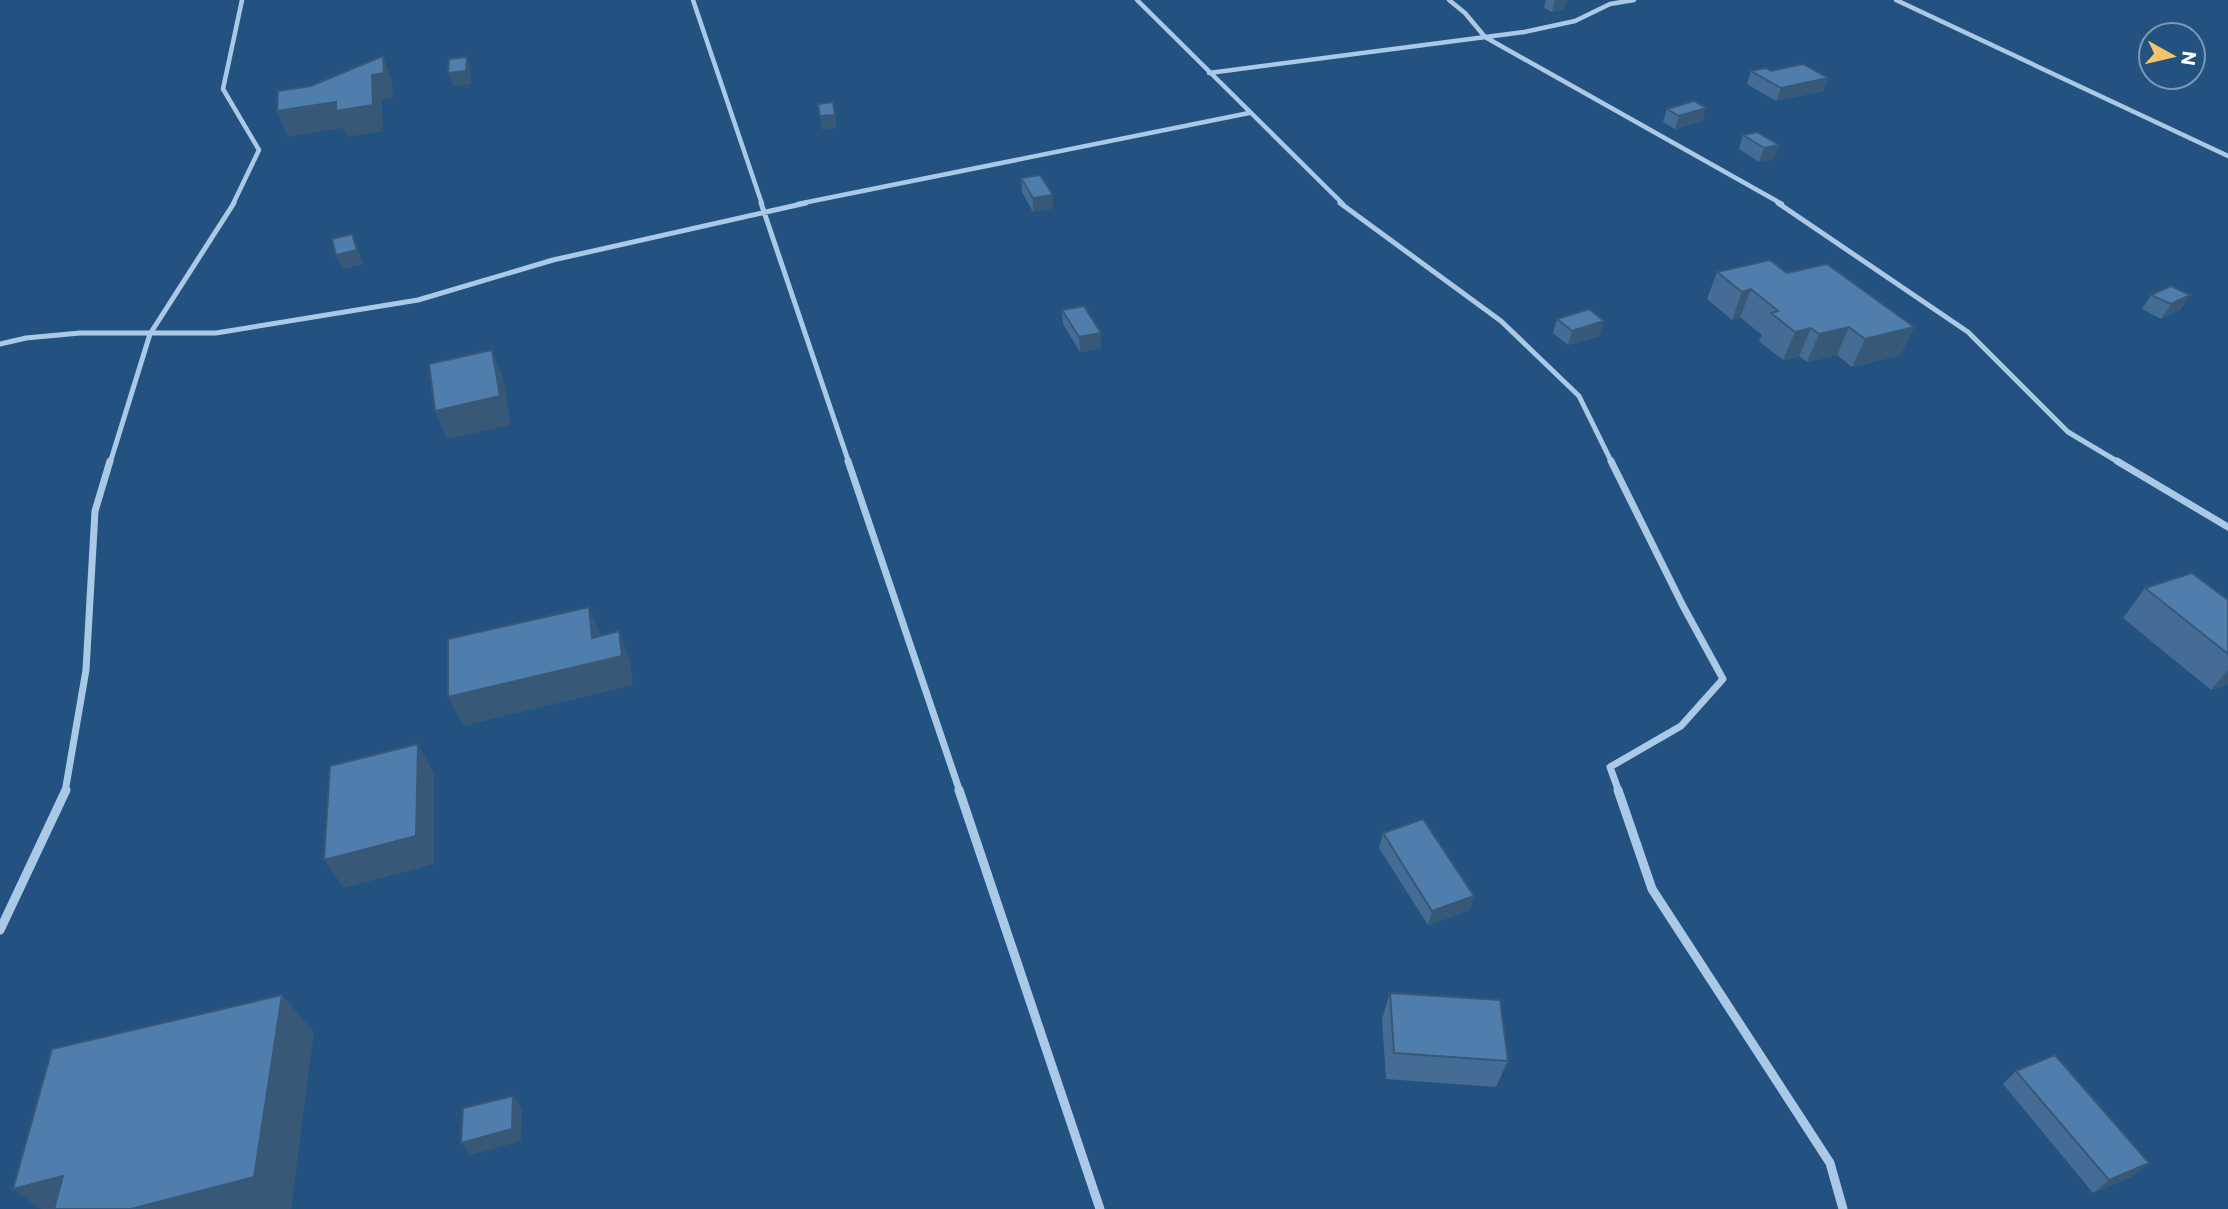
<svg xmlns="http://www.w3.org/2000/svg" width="2228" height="1209" font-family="Commissioner,sans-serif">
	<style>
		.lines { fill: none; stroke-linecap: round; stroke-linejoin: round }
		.street-far3 { stroke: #aac9e7; stroke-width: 4.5 }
		.street-far2 { stroke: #aac9e7; stroke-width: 5 }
		.street-far1 { stroke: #aac9e7; stroke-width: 7 }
		.street { stroke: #aac9e7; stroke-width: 9 }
		.wall { fill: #456c94 }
		.shaded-wall { fill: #385878 }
		.building { fill: #507eac; stroke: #385878; stroke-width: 2 }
	</style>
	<rect width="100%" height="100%" fill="#235281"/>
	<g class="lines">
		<path class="street-far3" d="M693 0 762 204
			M1137 0 1343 204
			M1449 0 1465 13 1485 37 1782 204
			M1896 0 2228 156
			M1209 73 1524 32 1575 21 1610 4 1634 0
			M233 204 259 150 223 89 242 0
			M798 204 1249 113"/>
		<path class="street-far2" d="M761 203 849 463
			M1340 203 1501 321 1579 396 1612 463
			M1778 203 1968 332 2068 432 2120 463
			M0 344 26 338 80 333H216L418 300 553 260 806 203
			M110 463 150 334 234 203"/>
		<path class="street-far1" d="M848 461 960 792
			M1611 461 1683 606 1723 679 1681 726 1610 767 1619 792
			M2117 461 2228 527
			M65 792 86 670 95 511 110 461"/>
		<path class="street" d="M959 790 1100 1209
			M1618 790 1652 889 1830 1163 1843 1209
			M0 930 66 790"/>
	</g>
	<path class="wall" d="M1546 0H1567L1564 9 1552 12 1544 8Z
		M1751 71H1771L1828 78 1823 91 1776 101 1747 84Z
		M1706 108 1702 121 1675 129 1663 122 1667 109Z
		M1757 132 1774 159 1759 162 1739 149 1743 135Z
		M1021 178 1053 195V208L1033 212 1022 192Z
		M1717 272 1787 273 1914 327 1900 355 1852 367 1837 355 1807 362 1799 356 1783 360 1759 341 1762 335 1740 317 1732 320 1707 299Z
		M2151 295 2181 309 2161 319 2142 309Z
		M1062 310 1101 333V348L1080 352 1063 324Z
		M1557 319 1600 336 1568 345 1553 333Z
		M2145 588 2228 600V684L2211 690 2123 618Z
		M1383 833 1474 896 1470 910 1428 925 1379 848Z
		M1390 993 1508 1061 1496 1087 1386 1079 1382 1019Z
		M2016 1071 2133 1176 2093 1193 2003 1084Z"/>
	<path class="shaded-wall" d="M1555 0H1567L1564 9 1552 12Z
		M383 56 392 81 393 98 382 100 383 131 347 137 343 128 288 137 277 111 372 75Z
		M467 57 471 70V84L453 86 448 73Z
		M1828 78 1823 91 1776 101 1781 88Z
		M1706 108 1702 121 1675 129 1679 116Z
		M835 115 837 128 822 130 820 116Z
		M1779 145 1774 159 1759 162 1764 148Z
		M1053 195V208L1033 212V198Z
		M352 234 363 264 343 269 336 255Z
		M1751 289 1740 317 1732 320 1742 292Z
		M2190 295 2181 309 2161 319 2171 304Z
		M1604 321 1600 336 1568 345 1572 331Z
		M1849 327 1837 355 1807 362 1819 334Z
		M1914 327 1900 355 1852 367 1865 339Z
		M1811 328 1799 356 1783 360 1795 332Z
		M1101 333V348L1080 352 1079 337Z
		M492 350 503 378 511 425 447 439 435 411Z
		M589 607 601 637 619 631 630 661 633 685 464 726 448 697 592 638Z
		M2228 670V684L2211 690Z
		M418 744 434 773V864L344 888 324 860Z
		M1474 896 1470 910 1428 925 1432 911Z
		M282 995 314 1032 291 1209H131Z
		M513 1096 522 1109 521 1141 471 1155 461 1143Z
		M2149 1163 2133 1176 2093 1193 2109 1180Z
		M63 1176 107 1209H41L13 1189Z"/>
	<path class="building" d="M383 56 384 73 372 75 373 105 336 111V102L277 111 278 91 311 86Z
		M467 57 466 71 448 73 449 59Z
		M1803 64 1828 78 1781 88 1751 71 1766 68 1771 71Z
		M1694 101 1706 108 1679 116 1667 109Z
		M833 102 835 115 820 116 818 104Z
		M1757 132 1779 145 1764 148 1743 135Z
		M1040 175 1053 195 1033 198 1021 178Z
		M352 234 357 250 336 255 332 239Z
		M1770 260 1787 273 1827 264 1914 327 1865 339 1849 327 1819 334 1811 328 1795 332 1771 313 1778 311 1751 289 1742 292 1717 272Z
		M2171 286 2190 295 2171 304 2151 295Z
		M1084 306 1101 333 1079 337 1062 310Z
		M1589 309 1604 321 1572 331 1557 319Z
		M492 350 500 396 435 411 429 364Z
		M2192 573 2228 600V654L2145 588Z
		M589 607 592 638 619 631 622 656 448 697V639Z
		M418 744 416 836 324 860 330 766Z
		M1423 819 1474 896 1432 911 1383 833Z
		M1390 993 1500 1000 1508 1061 1394 1053Z
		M282 995 254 1177 131 1209H54L63 1176 13 1189 52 1049Z
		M2055 1055 2149 1163 2109 1180 2016 1071Z
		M513 1096 512 1129 461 1143 463 1108Z"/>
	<g transform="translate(2172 56) rotate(98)"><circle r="33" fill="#235281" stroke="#7b97b3" stroke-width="2"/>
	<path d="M0-5L12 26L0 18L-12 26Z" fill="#f3c46c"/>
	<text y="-10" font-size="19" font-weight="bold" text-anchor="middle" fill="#ffffff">N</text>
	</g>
</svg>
